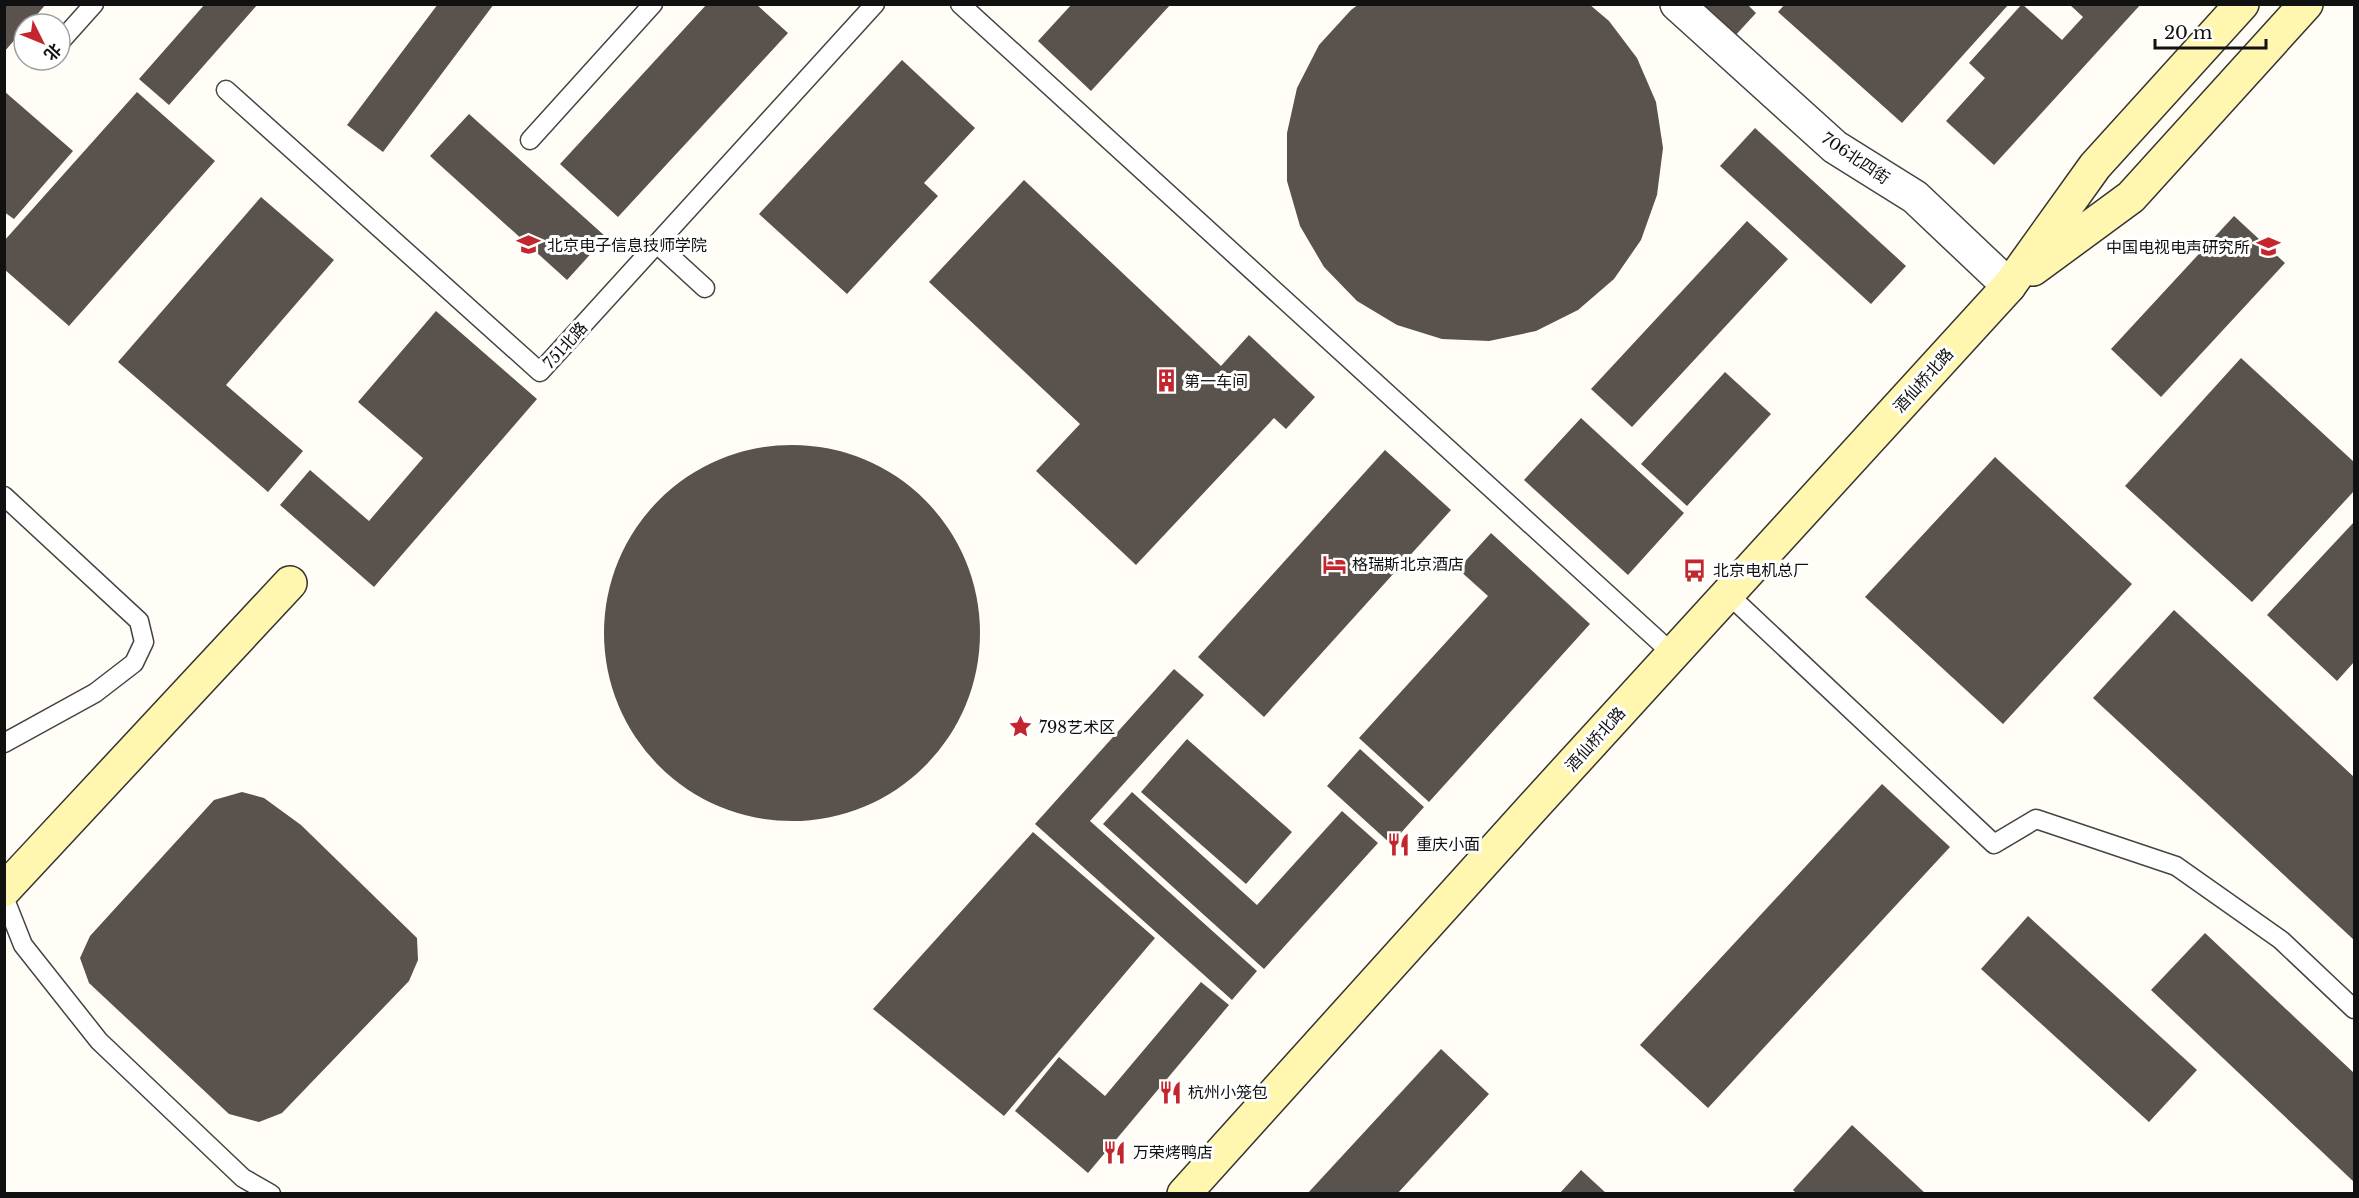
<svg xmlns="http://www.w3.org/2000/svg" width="2359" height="1198" font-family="'Libre Baskerville','Noto Sans SC',serif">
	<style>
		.building { fill: #5a524d }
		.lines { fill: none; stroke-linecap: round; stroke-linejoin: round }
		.lane-casing { stroke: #444; stroke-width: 21 }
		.street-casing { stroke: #444; stroke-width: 36 }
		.secondary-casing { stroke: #333; stroke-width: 36 }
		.lane { stroke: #fff; stroke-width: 18 }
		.street { stroke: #fff; stroke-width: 33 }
		.secondary { stroke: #fff6b0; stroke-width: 33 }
		.labels { text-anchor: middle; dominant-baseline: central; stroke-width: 6; stroke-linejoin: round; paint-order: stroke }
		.street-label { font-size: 16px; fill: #111; stroke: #fff }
		.poi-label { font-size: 16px; fill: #111; stroke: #fff; text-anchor: start }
	</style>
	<rect width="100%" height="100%" fill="#fffdf5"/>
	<path class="building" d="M4 4H46L29 24H24V29L4 52Z
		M205 4H258L169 105 139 79Z
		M438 4H494L383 152 347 125Z
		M707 4H756L788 33 618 217 560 164Z
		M1072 4H1171L1091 91 1038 41Z
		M1359 4H1589L1609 21 1637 58 1656 102 1663 148 1657 195 1641 240 1614 279 1578 310 1536 331 1489 341 1442 339 1397 325 1357 301 1324 267 1300 226 1287 181V133L1297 88 1319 45 1351 10Z
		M1697 4H1747L1756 13 1733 38Z
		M1785 4H2009L1902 123 1778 12Z
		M2022 4 2062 40 2083 17 2069 4H2141L1994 165 1946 121 1985 78 1969 63Z
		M902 60 975 128 924 183 938 196 847 294 759 214Z
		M4 91 73 151 14 219 4 212Z
		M137 92 215 161 69 326 4 269V241Z
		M469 114 606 237 567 280 430 156Z
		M1755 128 1906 266 1871 304 1720 166Z
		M1024 180 1221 366 1249 335 1315 397 1286 429 1274 418 1136 565 1036 471 1080 424 929 282Z
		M261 197 334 260 226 385 303 451 268 492 118 362Z
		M2234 216 2285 263 2161 397 2111 349Z
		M1747 221 1788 259 1632 427 1591 389Z
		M436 311 537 399 374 587 280 505 310 470 369 521 423 458 358 402Z
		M2241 358 2354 462V491L2252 602 2125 486Z
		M1725 372 1771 414 1687 506 1641 464Z
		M1581 418 1684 513 1628 575 1524 480Z
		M604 633a188 188 0 1 1 376 0a188 188 0 1 1-376 0Z
		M1385 450 1451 510 1264 717 1198 657Z
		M1995 457 2132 584 2003 724 1865 597Z
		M2354 522V662L2337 681 2267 615Z
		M1491 533 1590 624 1429 802 1359 738 1488 596 1458 569Z
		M2174 610 2354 777V940L2093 698Z
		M1174 669 1204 695 1090 821 1257 971 1232 1000 1035 824Z
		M1187 739 1292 832 1246 884 1141 792Z
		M1360 749 1424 807 1391 844 1327 786Z
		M1882 784 1950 847 1708 1108 1640 1045Z
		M242 792 264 798 301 825 417 938 418 960 409 981 282 1113 259 1122 229 1114 89 983 80 958 90 936 214 800Z
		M1132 792 1257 905 1342 811 1378 843 1264 969 1103 824Z
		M1033 832 1155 938 1004 1116 873 1009Z
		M2028 916 2197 1070 2149 1122 1981 969Z
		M2205 933 2354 1073V1182L2151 990Z
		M1201 982 1229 1005 1088 1173 1015 1111 1059 1057 1105 1096Z
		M1441 1049 1489 1094 1397 1194H1307Z
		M1852 1125 1926 1194H1797L1793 1190Z
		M1581 1170 1607 1194H1559Z"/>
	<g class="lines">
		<defs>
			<path id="lane" d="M960 4 1673 654
				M60 42 94 4
				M226 90 540 372 875 4
				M530 140 653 4
				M657 244 705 288
				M4 496 139 621 144 642 134 663 95 693 4 743
				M1728 594 1994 844 2036 819 2176 866 2281 940 2354 1009
				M4 897 23 945 99 1041 243 1178 271 1194"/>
			<path id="street" d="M1677 4 1835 147 1915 197 2009 286"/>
			<path id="secondary" d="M2033 269 2131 197 2306 4
				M4 890 290 583
				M1184 1194 1533 807 2009 286 2095 166 2242 4"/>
		</defs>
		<use href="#lane" class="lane-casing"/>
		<use href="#street" class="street-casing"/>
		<use href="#secondary" class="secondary-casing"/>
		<use href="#lane" class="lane"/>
		<use href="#street" class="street"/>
		<use href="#secondary" class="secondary"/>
	</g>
	<defs>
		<symbol id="school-bare" viewBox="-9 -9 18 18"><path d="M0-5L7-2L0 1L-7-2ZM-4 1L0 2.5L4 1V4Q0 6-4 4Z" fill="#c4262e" stroke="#fff" stroke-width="2.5" paint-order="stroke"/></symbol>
		<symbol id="university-bare" viewBox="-9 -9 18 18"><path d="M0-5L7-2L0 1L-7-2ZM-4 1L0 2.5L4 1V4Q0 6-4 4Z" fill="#c4262e" stroke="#fff" stroke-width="2.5" paint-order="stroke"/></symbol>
		<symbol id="building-bare" viewBox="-9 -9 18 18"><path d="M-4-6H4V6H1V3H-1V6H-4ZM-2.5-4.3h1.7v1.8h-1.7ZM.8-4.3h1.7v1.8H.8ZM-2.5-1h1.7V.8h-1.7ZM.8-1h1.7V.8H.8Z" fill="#c4262e" stroke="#fff" stroke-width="2.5" paint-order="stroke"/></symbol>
		<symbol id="hotel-bare" viewBox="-9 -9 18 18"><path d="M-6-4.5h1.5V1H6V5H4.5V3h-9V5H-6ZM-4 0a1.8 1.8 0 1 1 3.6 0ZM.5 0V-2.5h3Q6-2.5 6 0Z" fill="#c4262e" stroke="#fff" stroke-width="2.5" paint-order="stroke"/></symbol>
		<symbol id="bus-bare" viewBox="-9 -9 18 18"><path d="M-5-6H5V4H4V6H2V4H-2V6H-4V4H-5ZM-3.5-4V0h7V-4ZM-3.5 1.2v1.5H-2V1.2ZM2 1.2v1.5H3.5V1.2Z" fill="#c4262e" stroke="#fff" stroke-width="2.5" paint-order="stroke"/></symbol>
		<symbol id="sight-bare" viewBox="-9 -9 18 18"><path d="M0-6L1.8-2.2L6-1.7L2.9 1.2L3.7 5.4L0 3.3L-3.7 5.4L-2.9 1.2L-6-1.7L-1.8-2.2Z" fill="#c4262e" stroke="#fff" stroke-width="2.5" paint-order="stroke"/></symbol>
		<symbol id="restaurant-bare" viewBox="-9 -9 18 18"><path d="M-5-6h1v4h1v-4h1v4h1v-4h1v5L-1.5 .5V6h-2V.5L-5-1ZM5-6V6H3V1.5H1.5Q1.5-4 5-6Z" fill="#c4262e" stroke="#fff" stroke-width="2.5" paint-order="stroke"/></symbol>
	</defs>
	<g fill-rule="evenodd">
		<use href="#school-bare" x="512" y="228" width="33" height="33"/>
		<use href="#university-bare" x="2252" y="230" width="33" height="33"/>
		<use href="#building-bare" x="1150" y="364" width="33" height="33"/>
		<use href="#hotel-bare" x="1318" y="548" width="33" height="33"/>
		<use href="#bus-bare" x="1678" y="554" width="33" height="33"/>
		<use href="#sight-bare" x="1004" y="710" width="33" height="33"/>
		<use href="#restaurant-bare" x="1382" y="828" width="33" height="33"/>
		<use href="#restaurant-bare" x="1154" y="1076" width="33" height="33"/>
		<use href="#restaurant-bare" x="1098" y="1136" width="33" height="33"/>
	</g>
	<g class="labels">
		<g class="street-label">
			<text transform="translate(1856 158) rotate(34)">706北四街</text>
			<text transform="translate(565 345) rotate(-48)">751北路</text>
			<text transform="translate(1923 380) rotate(-48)">酒仙桥北路</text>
			<text transform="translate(1595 739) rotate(-48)">酒仙桥北路</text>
		</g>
		<g class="poi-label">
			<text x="547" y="245">北京电子信息技师学院</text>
			<text x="2250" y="247" text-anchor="end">中国电视电声研究所</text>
			<text x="1184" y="381">第一车间</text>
			<text x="1352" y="564">格瑞斯北京酒店</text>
			<text x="1713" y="570">北京电机总厂</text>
			<text x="1039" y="727">798艺术区</text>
			<text x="1416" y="844">重庆小面</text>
			<text x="1188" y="1092">杭州小笼包</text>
			<text x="1133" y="1152">万荣烤鸭店</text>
		</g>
	</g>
	<rect width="2359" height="1198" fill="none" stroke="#111111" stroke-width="12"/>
	<g transform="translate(42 42) rotate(133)"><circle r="28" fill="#ffffff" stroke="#a0a0a0" stroke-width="1.5"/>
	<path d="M0-4.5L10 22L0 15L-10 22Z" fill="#c4262e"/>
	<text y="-9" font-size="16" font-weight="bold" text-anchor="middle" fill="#111111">北</text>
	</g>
	<path d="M2155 39v9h111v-9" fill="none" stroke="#111111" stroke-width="3"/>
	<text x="2164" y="39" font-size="18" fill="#111111" stroke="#ffffff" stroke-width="4.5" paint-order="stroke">20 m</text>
</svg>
